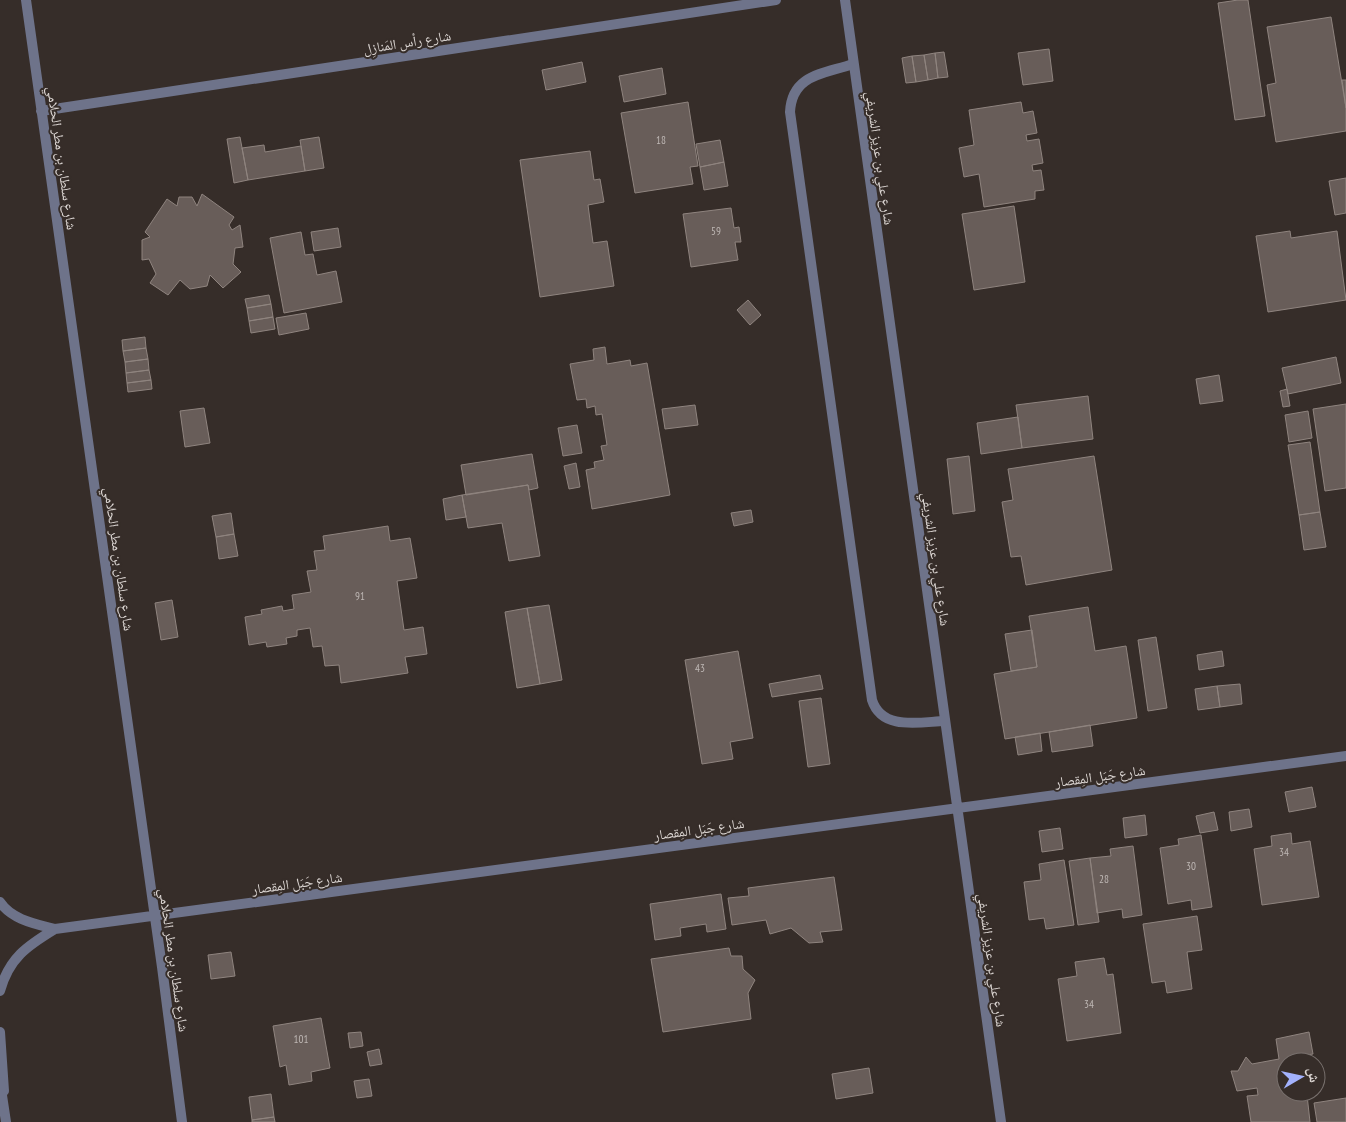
<svg xmlns="http://www.w3.org/2000/svg" width="1346" height="1122" font-family="'PT Sans Narrow','Noto Naskh Arabic',sans-serif">
	<style>
		.building { fill: #685d59; stroke: #8f847f }
		.lines { fill: none; stroke-linecap: round; stroke-linejoin: round }
		.service { stroke: #6e738a; stroke-width: 10 }
		.minor { stroke: #6e738a; stroke-width: 10 }
		.tertiary { stroke: #6e738a; stroke-width: 10 }
		.labels { text-anchor: middle; dominant-baseline: central; stroke-width: 4; stroke-linejoin: round; paint-order: stroke }
		.number-label { font-size: 11px; fill: #beb7b4 }
		.street-label { font-size: 14px; fill: #dbd5d2; stroke: #362d29 }
	</style>
	<rect width="100%" height="100%" fill="#362d29"/>
	<path class="building" d="M1238 0H1248L1265 116 1235 120 1218 3Z
		M1331 17 1346 108V131L1276 142 1267 85 1276 83 1267 27Z
		M1049 49 1053 81 1023 85 1018 53Z
		M944 52 948 77 938 78 935 53Z
		M935 53 938 78 928 80 924 55Z
		M924 55 928 80 916 82 912 56Z
		M912 56 916 82 906 83 902 58Z
		M582 62 586 82 546 90 542 70Z
		M662 68 666 94 624 102 619 76Z
		M1342 80H1346V108Z
		M688 102 698 166 690 167 693 184 635 193 621 113Z
		M1021 102 1023 113 1033 111 1037 133 1026 135 1027 141 1039 139 1043 163 1032 165 1033 171 1041 170 1044 190 1035 191V199L984 207 979 174 964 177 959 148 974 145 969 110Z
		M240 137 248 180 234 183 227 139Z
		M319 137 324 168 305 171 300 140Z
		M720 140 724 162 700 167 696 144Z
		M264 145 265 152 301 146 305 171 248 180 242 148Z
		M590 151 594 180 600 179 604 202 588 205 593 243 607 241 614 286 540 297 520 160Z
		M724 162 728 186 704 190 700 167Z
		M1346 178V213L1335 215 1329 181Z
		M202 194 234 217 229 225 232 230 240 225 243 247 235 248 233 264 241 272 223 288 210 275 207 286 190 289 180 280 168 295 150 283 156 274 149 259 142 260V240L150 237 145 232 167 199 177 206 179 197H192L197 206Z
		M1014 206 1025 282 974 290 962 214Z
		M731 208 734 228 739 227 741 242H735L738 260 691 267 683 214Z
		M338 228 341 247 314 251 311 232Z
		M1290 231 1291 238 1337 231 1346 300 1268 312 1256 236Z
		M301 232 305 255 313 254 317 275 336 271 342 302 284 313 270 238Z
		M269 295 271 304 247 308 245 299Z
		M748 300 761 315 750 325 737 310Z
		M271 304 273 317 249 321 247 308Z
		M306 313 309 329 279 335 276 318Z
		M273 317 275 329 251 333 249 321Z
		M145 337 146 348 123 351 122 340Z
		M605 347 607 364 630 360 631 366 647 363 670 495 592 509 586 470 595 468 594 462 604 460 601 446 607 445 602 414 596 415 595 406 587 408 586 399 577 400 570 364 594 360 593 349Z
		M146 348 148 359 125 362 123 351Z
		M1336 357 1341 383 1288 394 1282 368Z
		M148 359 149 370 126 373 125 362Z
		M149 370 151 380 127 383 126 373Z
		M1219 375 1223 401 1200 404 1196 379Z
		M151 380 152 389 128 392 127 383Z
		M1287 389 1290 406 1283 407 1280 391Z
		M1088 396 1093 439 1022 448 1016 405Z
		M1346 404V488L1325 491 1313 409Z
		M695 405 698 425 665 429 662 409Z
		M204 408 210 443 185 447 180 411Z
		M1308 411 1312 438 1289 442 1285 415Z
		M1018 417 1022 448 981 454 977 423Z
		M577 425 582 453 563 456 558 428Z
		M1310 442 1320 512 1299 515 1288 445Z
		M532 454 538 488 529 490 528 485 466 495 461 465Z
		M969 456 975 511 953 514 947 459Z
		M1094 456 1112 570 1026 585 1021 556 1011 557 1002 502 1013 500 1008 469Z
		M576 463 580 487 569 489 564 466Z
		M528 485 540 556 509 561 502 523 468 528 462 495Z
		M462 495 466 517 446 520 443 499Z
		M751 510 753 522 734 526 731 513Z
		M1320 512 1326 547 1304 550 1299 515Z
		M231 513 234 534 216 537 212 516Z
		M388 526 390 541 410 538 417 578 397 581 404 630 423 627 427 654 405 657 408 673 341 683 339 665 325 666 322 646 313 647 310 628 297 630V636L286 638 287 644 267 647 266 642 249 645 245 617 262 614 261 610 282 606 283 611 294 609 292 595 311 592 307 571 317 570 314 551 325 550 323 536Z
		M234 534 238 556 219 559 216 537Z
		M172 600 178 637 161 640 155 603Z
		M549 605 562 680 540 684 527 608Z
		M1088 607 1095 651 1126 646 1137 718 1005 739 994 674 1037 667 1029 616Z
		M527 608 540 684 517 688 505 612Z
		M1032 630 1037 667 1011 671 1005 634Z
		M1156 637 1167 708 1148 711 1138 640Z
		M738 651 753 738 730 742 733 759 702 764 685 660Z
		M1222 651 1224 666 1199 670 1197 655Z
		M820 675 823 689 772 697 769 684Z
		M1240 684 1242 704 1220 707 1217 686Z
		M1217 686 1220 707 1198 710 1195 689Z
		M821 698 830 764 808 767 799 701Z
		M1090 725 1093 746 1052 752 1049 732Z
		M1040 733 1042 751 1018 755 1015 737Z
		M1312 787 1316 807 1289 812 1285 792Z
		M1249 809 1252 827 1231 831 1229 812Z
		M1214 812 1218 830 1200 833 1196 816Z
		M1145 815 1147 835 1125 838 1123 818Z
		M1060 828 1063 849 1042 852 1039 831Z
		M1291 833 1292 844 1310 841 1319 897 1262 905 1254 849 1272 846 1271 836Z
		M1201 835 1212 907 1192 910 1191 900 1168 904 1160 848 1179 845 1178 839Z
		M1133 846 1142 915 1123 918 1122 909 1097 913 1090 858 1111 856 1110 849Z
		M1090 858 1099 922 1078 925 1069 861Z
		M1064 860 1074 925 1046 929 1044 918 1029 920 1024 882 1041 880 1039 864Z
		M834 877 842 930 820 932 823 942 809 943 791 928 770 934 766 920 732 925 728 898 749 896 748 888Z
		M721 894 726 929 707 932 706 924 680 928 681 936 655 940 650 904Z
		M1197 916 1202 950 1187 952 1192 989 1167 993 1165 981 1152 983 1143 924Z
		M729 948 731 956H742L743 969 755 980 748 993 751 1019 663 1032 651 959Z
		M231 952 235 976 211 979 208 955Z
		M1104 958 1107 975 1113 974 1121 1033 1067 1041 1058 979 1077 976 1075 962Z
		M321 1018 330 1068 311 1072 312 1081 289 1085 286 1065 280 1067 273 1026Z
		M361 1032 363 1046 350 1048 348 1033Z
		M1309 1032 1313 1054 1300 1056 1301 1062H1286V1092H1316V1089L1317 1095H1307L1310 1122H1251L1247 1096 1258 1095 1257 1088 1237 1091 1231 1071H1238L1246 1057 1252 1064 1279 1059 1276 1039Z
		M379 1049 382 1064 370 1066 367 1052Z
		M869 1068 873 1093 836 1099 832 1074Z
		M369 1079 372 1096 357 1098 354 1081Z
		M271 1094 274 1117 252 1120 249 1097Z
		M1346 1098V1122H1317L1314 1103Z
		M274 1117 275 1122H252V1120Z"/>
	<g class="lines">
		<path class="service" d="M853 64C824 74 792 74 790 112L872 700C882 731 919 722 945 721"/>
		<path class="minor" d="M26 0 162 967 182 1122
			M845 0 1001 1122
			M41 111 776 0
			M0 902C12 920 36 924 55 929L1346 756
			M0 991C9 958 27 946 55 929
			M0 1032 4 1091"/>
		<path class="tertiary" d="M0 1082 6 1122"/>
	</g>
	<g class="labels">
		<g class="number-label">
			<text x="661" y="140">18</text>
			<text x="716" y="231">59</text>
			<text x="360" y="596">91</text>
			<text x="700" y="668">43</text>
			<text x="1284" y="852">34</text>
			<text x="1191" y="866">30</text>
			<text x="1104" y="879">28</text>
			<text x="1089" y="1004">34</text>
			<text x="301" y="1039">101</text>
		</g>
		<g class="street-label">
			<text transform="translate(407 42) rotate(-9)">شارع رأس المَنازِل</text>
			<text transform="translate(62 158) rotate(82)">شارع سلطان بن مطر الحلامي</text>
			<text transform="translate(880 158) rotate(82)">شارع علي بن عزيز الشريفي</text>
			<text transform="translate(119 559) rotate(82)">شارع سلطان بن مطر الحلامي</text>
			<text transform="translate(936 559) rotate(82)">شارع علي بن عزيز الشريفي</text>
			<text transform="translate(1100 776) rotate(-8)">شارع جَبَل المِقصار</text>
			<text transform="translate(699 829) rotate(-8)">شارع جَبَل المِقصار</text>
			<text transform="translate(297 883) rotate(-8)">شارع جَبَل المِقصار</text>
			<text transform="translate(174 960) rotate(82)">شارع سلطان بن مطر الحلامي</text>
			<text transform="translate(992 960) rotate(82)">شارع علي بن عزيز الشريفي</text>
		</g>
	</g>
	<g transform="translate(1301 1077) rotate(81)"><circle r="24" fill="#362d29" stroke="#78706d"/>
	<path d="M0-4L9 19L0 12L-9 19Z" fill="#a3b2fd"/>
	<text y="-8" font-size="14" font-weight="bold" text-anchor="middle" fill="#dbd5d2">ش</text>
	</g>
</svg>
